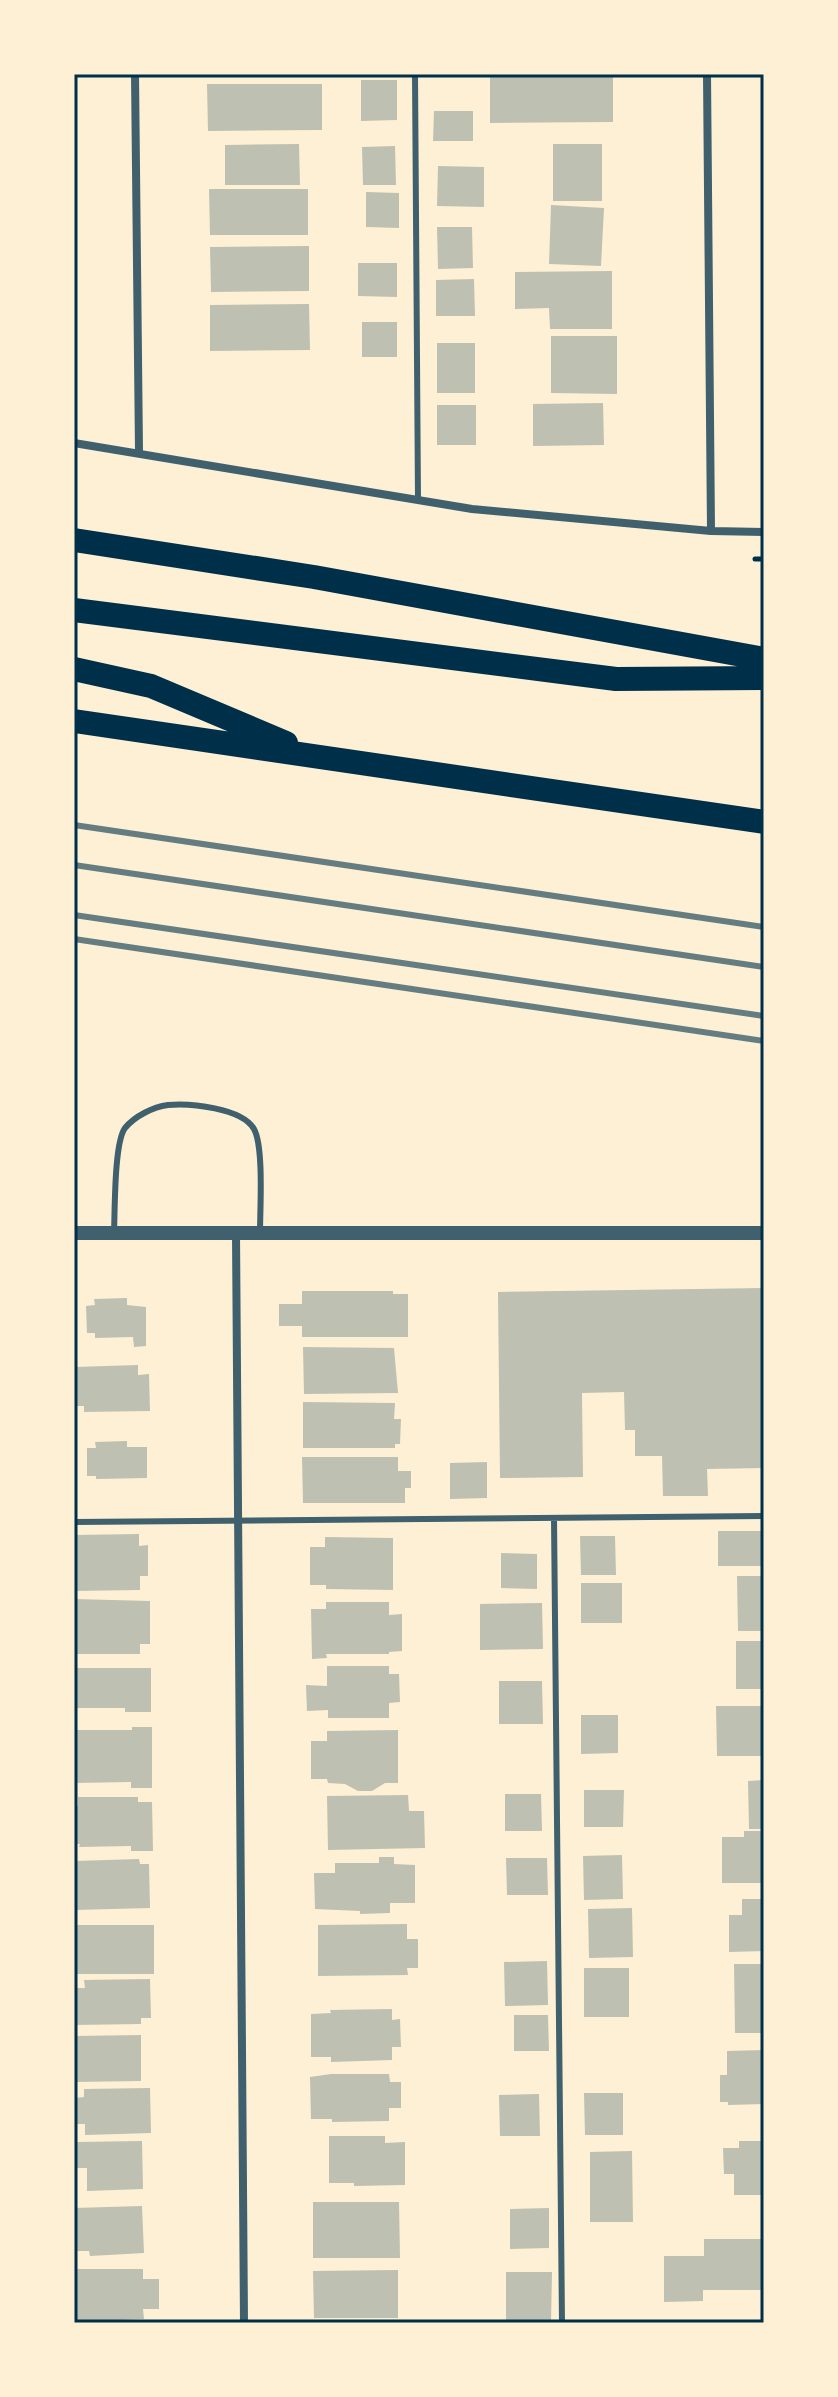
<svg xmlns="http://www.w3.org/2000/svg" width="838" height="2397" font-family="Poppins,sans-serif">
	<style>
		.building { fill: #bec0b2 }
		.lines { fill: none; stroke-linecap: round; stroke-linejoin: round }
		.path { stroke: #003049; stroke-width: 5 }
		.service { stroke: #3f606c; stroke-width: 6 }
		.minor { stroke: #3f606c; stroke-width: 8 }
		.tertiary { stroke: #3f606c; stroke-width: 14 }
		.motorway { stroke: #003049; stroke-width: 24 }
		.rail { stroke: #657d81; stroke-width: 6 }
		.neatline { fill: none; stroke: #003049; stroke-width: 3 }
	</style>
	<rect width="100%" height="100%" fill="#fdf0d5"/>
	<path class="building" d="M490 74H613V122L490 123Z
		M361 80H397V120L361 121Z
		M207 84H322V130L208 131Z
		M434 111H473V141H433Z
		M299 144 300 185H225V145Z
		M553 144H602V201H553Z
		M395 146 396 185H363L362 147Z
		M438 166 484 167V207L437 206Z
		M209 189H308V235H210Z
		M366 192 399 193V228L366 227Z
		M551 205 604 208 601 266 549 264Z
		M437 227H472L473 268 438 269Z
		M309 246V291L211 292 210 247Z
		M358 263H397V297L358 296Z
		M612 271V329H550L549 308 515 309V272Z
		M474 279 475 316H436V280Z
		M309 304 310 350 210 351V305Z
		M362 322H397V357H362Z
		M551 336H617V394L551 393Z
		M437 343H475V393H437Z
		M603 403 604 445 533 446V404Z
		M437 405H476V445H437Z
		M764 1288V1468L707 1469 708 1496H663L662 1456H635V1430H625L624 1392 582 1393 583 1477 500 1478 498 1292Z
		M302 1291H393V1294H408V1337H302V1326H279V1304H302Z
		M127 1298V1305L146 1307V1346L134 1347 133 1337 95 1338V1333H87L86 1306 95 1305 94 1299Z
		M303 1347 394 1348 398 1393 304 1394Z
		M138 1365V1375L149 1374 150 1411 84 1412V1406H74V1367Z
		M303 1402 395 1403 394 1419H401L400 1444H395V1448H303Z
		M127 1441V1447H147V1478L96 1479V1476H87V1448H96L95 1442Z
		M302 1457H398V1471H411V1488H405V1503H303Z
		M487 1462V1498L450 1499V1463Z
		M718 1531H764V1566H718Z
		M139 1534V1546L148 1545V1576H140V1590L74 1591V1535Z
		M580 1536H615L616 1575H581Z
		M325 1537 393 1538V1590L326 1589V1585H310V1547H325Z
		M501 1553 537 1554V1589L501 1588Z
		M737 1576H764V1631H738Z
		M581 1583H622V1623H581Z
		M74 1599 150 1601V1644H140V1654H74Z
		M326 1602H389V1615L402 1614V1651L389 1652V1654H326L327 1658 312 1659 311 1609H326Z
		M542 1603 543 1649 480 1650V1604Z
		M736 1641H764V1689H736Z
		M327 1666H389V1674H399L400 1702 389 1703V1718H328V1710L307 1711 306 1685 327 1686Z
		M74 1668H151V1712H125V1708H74Z
		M499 1681H542L543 1724H499Z
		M716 1706H764V1756H717Z
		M581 1715H618V1753L581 1754Z
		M132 1727H152V1788H131V1782L74 1783V1730H132Z
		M398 1730V1783H385L372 1791H358L345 1784 328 1783 327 1779H311V1741H327V1731Z
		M764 1780V1829H749L748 1781Z
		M584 1790H624L623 1827H584Z
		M505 1794H541L542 1831H505Z
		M408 1795 409 1811H424L425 1848 328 1850 327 1796Z
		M78 1797H138V1802H152L153 1851H131V1846L79 1847 80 1844H74V1806H78Z
		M744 1831H764V1883H722V1837H744Z
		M622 1855 623 1899 584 1900 583 1856Z
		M379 1857H394V1864L415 1865V1903H390V1913L360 1914V1911L315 1909 314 1873H335V1863H379Z
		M506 1858H547L548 1895H507Z
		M139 1859 140 1864H149L150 1908 74 1910V1861Z
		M742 1899H764V1951L729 1952V1915H742Z
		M632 1908 633 1957 589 1958 588 1909Z
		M407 1924V1939H418V1968H407L408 1975 318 1976V1925Z
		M74 1925H154V1974H74Z
		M547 1961 548 2005 505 2006 504 1962Z
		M734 1964H764V2033H735Z
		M584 1968H629V2017H584Z
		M150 1979 151 2018H141V2024L74 2025V1988H85L84 1980Z
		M392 2009V2020L400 2019 401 2047H392V2060L331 2062V2057H311V2014L331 2013 330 2010Z
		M514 2015H548L549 2051H514Z
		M141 2035V2081L74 2082V2036Z
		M764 2050V2104L728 2105V2102H720V2075H727V2051Z
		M331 2074H389L390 2082H401V2108H389V2121L332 2122V2119H311L310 2077Z
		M150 2088 151 2133 85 2135V2124H74V2098L84 2097V2089Z
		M584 2093H623V2135H585Z
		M539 2094 540 2136H500L499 2095Z
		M329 2136H385V2143L405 2142V2185L354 2186V2183H329Z
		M142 2141 143 2189 87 2191V2168H76L75 2142Z
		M739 2141H764V2195H734V2174H724L723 2148H739Z
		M632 2151 633 2222H590V2152Z
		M313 2202H399L400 2258H313Z
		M142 2206 144 2253 90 2256 89 2251H74V2208Z
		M549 2208V2248L510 2249V2209Z
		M704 2239H764V2290H703V2301L664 2302V2256H704Z
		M74 2269H143V2279H159V2309H143L144 2319 121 2320V2323L74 2321Z
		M398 2270V2318H314L313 2271Z
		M506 2272H552L551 2322 506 2321Z"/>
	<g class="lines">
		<path class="path" d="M755 559H764"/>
		<path class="service" d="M415 74 418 500
			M114 1232C115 1211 114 1143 125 1128 135 1116 153 1107 168 1105 190 1103 242 1108 254 1129 264 1147 260 1210 260 1233
			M554 1518 562 2323
			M74 1522 764 1516"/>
		<path class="minor" d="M135 74 139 452
			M707 74 711 531
			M74 443 472 509 711 531 764 532
			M236 1234 244 2323"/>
		<path class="tertiary" d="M74 1233H764"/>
		<path class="motorway" d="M74 540 314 577 764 659
			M74 610 616 679 764 678
			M74 669 151 686 286 743
			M74 721 764 822"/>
		<path class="rail" d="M74 825 764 927
			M74 865 764 967
			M74 915 764 1016
			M74 939 764 1041"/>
	</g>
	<rect width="838" height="2397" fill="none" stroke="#fdf0d5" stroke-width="152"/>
	<rect x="76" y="76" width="686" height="2245" class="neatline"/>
</svg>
